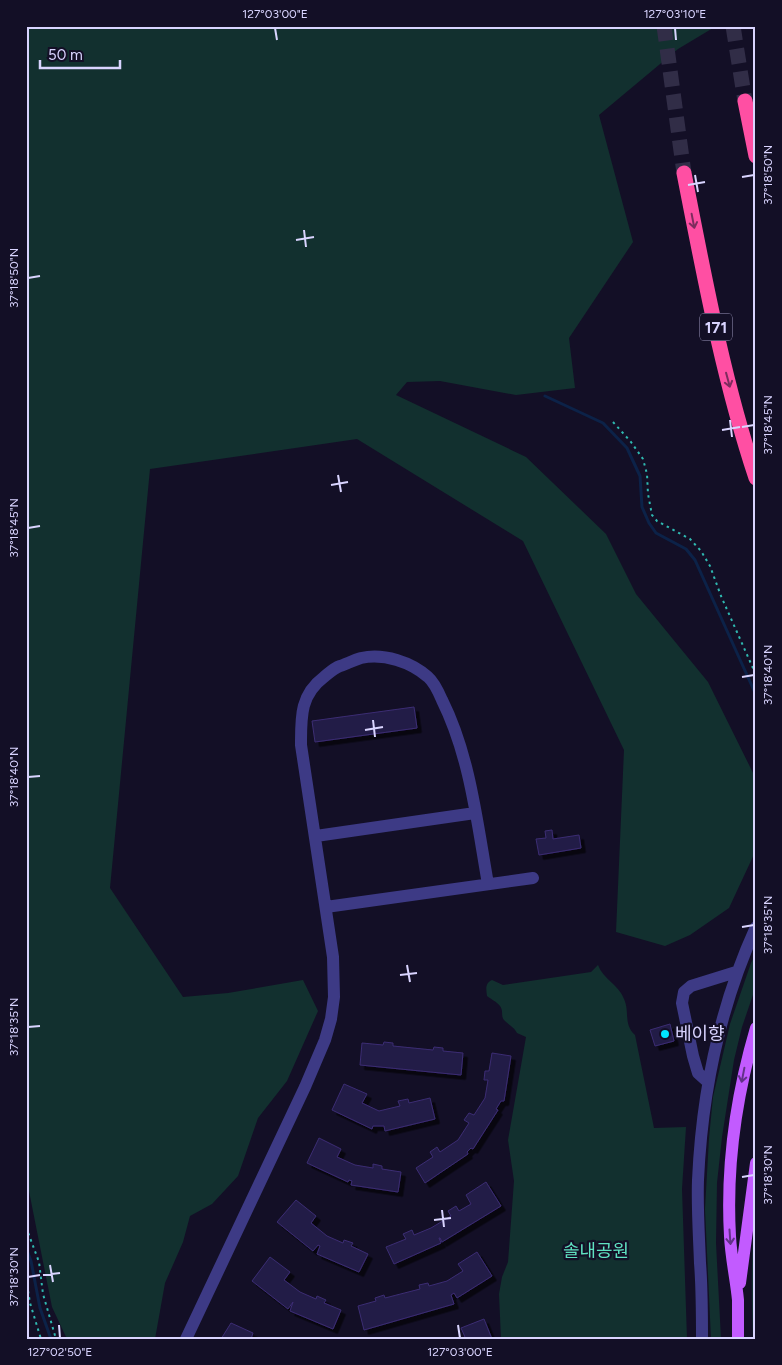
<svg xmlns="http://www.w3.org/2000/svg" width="782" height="1365" font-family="Figtree,'Noto Sans KR',sans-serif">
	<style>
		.green { fill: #12302f }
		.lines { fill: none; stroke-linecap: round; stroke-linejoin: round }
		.stream { stroke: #0c2248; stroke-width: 3 }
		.building { fill: #241b47; stroke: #3b2d73; filter: url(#shadow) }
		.highway-tunnel { stroke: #312d47; stroke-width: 15; stroke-dasharray: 15 8; stroke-linecap: butt }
		.path { stroke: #2fb8b0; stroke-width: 2; stroke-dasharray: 2.5 4; stroke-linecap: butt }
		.minor { stroke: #3d3a85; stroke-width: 12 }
		.major { stroke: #c25bff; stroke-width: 12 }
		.highway { stroke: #ff4fa3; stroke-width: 15 }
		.oneway { stroke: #7d2c5e }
		.oneway2 { stroke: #623188 }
		.ticks { fill: none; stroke: #d9d4ff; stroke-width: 2 }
		.poi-dot { fill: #00e5ff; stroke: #130f26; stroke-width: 2 }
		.labels { text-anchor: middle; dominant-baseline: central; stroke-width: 4.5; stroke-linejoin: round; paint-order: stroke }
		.shield { fill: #130f26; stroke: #9e99be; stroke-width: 1 }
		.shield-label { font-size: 16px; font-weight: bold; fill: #d9d4ff }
		.poi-label { font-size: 18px; fill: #d9d4ff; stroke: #130f26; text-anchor: start }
		.park-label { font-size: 18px; fill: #5fe0c0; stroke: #130f26 }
		.neatline { fill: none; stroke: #d9d4ff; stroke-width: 2 }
		.ticks-label { font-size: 12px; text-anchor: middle; fill: #d9d4ff }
	</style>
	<defs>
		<filter id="shadow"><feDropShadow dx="4.5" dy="4.5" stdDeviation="0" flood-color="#0009"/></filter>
	</defs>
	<rect width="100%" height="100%" fill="#130f26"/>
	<path class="green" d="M26 26H724L713 28 678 49 599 115 633 242 569 338 575 388 516 395 440 381 407 382 396 395 526 457 606 534 636 594 708 682 755 777 756 850 729 908 690 935 665 946 616 932 624 750 523 541 357 439 150 469 110 888 183 997 228 993 303 980 318 1011 287 1081 258 1118 238 1176 212 1204 190 1216 183 1242 165 1283 155 1339H67L52 1307 26 1176Z
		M756 953V986L742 1027 734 1060 722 1137 717 1183 716 1243 721 1339H711L705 1209 709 1138 713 1097 730 1024 751 963Z
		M598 965C603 979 619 985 624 999 630 1012 623 1024 635 1035L654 1128 686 1127 682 1189 687 1339H501L499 1294 502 1277 508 1262 514 1181 508 1140 526 1037 517 1033C514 1027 510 1026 505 1021 500 1017 504 1011 500 1006 497 1002 491 999 487 996 486 989 485 983 492 980L503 985 591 972Z
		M756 1200V1339H753C751 1292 751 1247 756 1200Z"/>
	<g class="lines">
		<path class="stream" d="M545 396 603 423 627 448 640 476 642 507 649 523 656 533 686 549 695 560 756 695
			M26 1248 31 1261 40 1308 51 1339"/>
	</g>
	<path class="building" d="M414 707 417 728 315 742 312 721Z
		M552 830 553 839 579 835 581 848 539 855 536 839 546 838 545 831Z
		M670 1024 674 1041 655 1046 650 1030Z
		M384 1042 393 1043V1046L433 1050 434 1047 443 1048V1051L463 1053 461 1075 360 1065 362 1043 383 1045Z
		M492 1053 511 1056 504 1101H501L496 1109 498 1110 473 1149 471 1148 467 1152 468 1154 425 1183 416 1168 433 1157 430 1152 437 1147 440 1152 458 1140 469 1123 464 1120 469 1113 474 1115 485 1098 488 1080H484L485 1071H489Z
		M344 1084 367 1094 362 1103 379 1111 400 1106 398 1101 408 1099 409 1103 430 1098 435 1119 385 1131 384 1126H373L372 1129 332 1110Z
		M319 1138 341 1149 337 1157 355 1165 373 1168V1164L382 1166V1169L401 1172 398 1192 351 1185 352 1181 349 1180 348 1182 307 1163Z
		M486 1182 501 1206 442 1242 440 1238H439L441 1243 394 1264 386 1247 406 1239 403 1234 412 1230 414 1235 431 1228 451 1216 448 1211 456 1206 459 1211 471 1204 466 1195Z
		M296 1200 316 1216 311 1223 327 1236 343 1243 344 1240 353 1243 351 1246 368 1254 359 1272 317 1254 320 1246 318 1245 313 1251 277 1222Z
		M477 1252 492 1276 457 1298 454 1293 451 1295 454 1304 364 1330 358 1306 376 1301 375 1298 384 1295 385 1298 420 1289 419 1285 428 1283 429 1286 447 1281 463 1271 458 1264Z
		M270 1257 290 1272 284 1280 300 1292 316 1299 317 1296 326 1300 324 1303 341 1310 333 1329 290 1311 293 1302 288 1309 252 1281Z
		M484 1319 492 1339H461L465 1337 461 1328Z
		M231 1323 253 1333 251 1339H221Z"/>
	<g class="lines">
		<path class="highway-tunnel" d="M664 26 684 173
			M733 26 745 101"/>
		<path class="path" d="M613 422 631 442 643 459 647 474 648 494 652 515 657 521 690 539 701 551 710 566 721 596 756 675
			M26 1227 39 1262 43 1294 56 1339
			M26 1278 30 1303 41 1339"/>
		<path class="minor" d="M316 836 475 813
			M326 907 533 878
			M708 1082 698 1073 693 1056 682 1003 684 992 691 986 736 972
			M186 1339 305 1087 325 1040 331 1019 334 997 333 957 301 745C301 717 300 695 324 677 329 673 334 668 340 666 346 664 354 660 361 658 384 653 411 662 428 677 434 682 439 693 442 700 470 756 477 822 488 884
			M702 1339C702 1314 702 1288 700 1263 699 1235 697 1207 698 1180 702 1092 720 1006 756 927"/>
		<path class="major" d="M740 1283 756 1163
			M738 1339C738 1326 738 1313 738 1300 736 1279 731 1258 730 1236 726 1165 736 1096 756 1028"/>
		<path class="highway" d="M745 101 756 156
			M684 173C704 275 723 379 756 478"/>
	</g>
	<defs><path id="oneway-shaft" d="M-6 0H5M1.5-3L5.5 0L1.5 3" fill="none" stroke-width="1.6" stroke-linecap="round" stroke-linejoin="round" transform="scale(1.25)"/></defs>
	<g class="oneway">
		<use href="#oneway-shaft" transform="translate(693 221) rotate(79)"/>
		<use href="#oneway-shaft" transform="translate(728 380) rotate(75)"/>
	</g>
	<g class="oneway2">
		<use href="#oneway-shaft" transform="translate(743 1075) rotate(101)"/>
		<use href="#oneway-shaft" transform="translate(730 1237) rotate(86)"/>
	</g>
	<path class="ticks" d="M275 28 277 40M675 28 676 40M695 175 698 192M742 177 754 175M688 185 705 182M304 230 306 247M296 240 314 237M28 278 40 276M730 420 732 437M742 427 754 425M722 430 740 427M338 475 341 492M331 485 348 482M28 528 40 526M742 677 754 675M373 720 375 737M365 730 383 727M28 777 40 776M742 927 754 925M407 965 410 982M400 975 417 973M28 1027 40 1026M742 1177 754 1175M442 1210 444 1227M434 1220 451 1218M50 1265 53 1282M43 1275 60 1273M28 1277 40 1275M59 1325 60 1338M458 1325 460 1338"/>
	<circle class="poi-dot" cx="665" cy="1034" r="5"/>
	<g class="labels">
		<rect class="shield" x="700" y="313.5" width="32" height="27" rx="4"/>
		<g class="shield-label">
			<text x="716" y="327">171</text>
		</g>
		<g class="poi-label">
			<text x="675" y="1034">베이향</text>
		</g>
		<g class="park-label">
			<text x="596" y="1251">솔내공원</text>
		</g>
	</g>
	<rect width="782" height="1365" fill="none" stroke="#130f26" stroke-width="55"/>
	<path d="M40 60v8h80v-8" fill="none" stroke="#d9d4ff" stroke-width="2.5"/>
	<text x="48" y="60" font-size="15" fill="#d9d4ff" stroke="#130f26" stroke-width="4" paint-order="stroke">50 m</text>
	<rect x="28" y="28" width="726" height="1310" class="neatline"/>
	<g class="ticks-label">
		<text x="275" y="18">127°03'00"E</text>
		<text x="675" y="18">127°03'10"E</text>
		<text transform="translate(768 175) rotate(-90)" y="4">37°18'50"N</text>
		<text transform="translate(14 278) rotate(-90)" y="4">37°18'50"N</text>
		<text transform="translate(768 425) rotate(-90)" y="4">37°18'45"N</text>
		<text transform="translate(14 528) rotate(-90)" y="4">37°18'45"N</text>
		<text transform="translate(768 675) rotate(-90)" y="4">37°18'40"N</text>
		<text transform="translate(14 777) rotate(-90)" y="4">37°18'40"N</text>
		<text transform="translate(768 925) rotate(-90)" y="4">37°18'35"N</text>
		<text transform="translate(14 1027) rotate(-90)" y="4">37°18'35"N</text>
		<text transform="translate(768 1175) rotate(-90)" y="4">37°18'30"N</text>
		<text transform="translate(14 1277) rotate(-90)" y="4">37°18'30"N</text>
		<text x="60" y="1356">127°02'50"E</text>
		<text x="460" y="1356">127°03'00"E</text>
	</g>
</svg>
